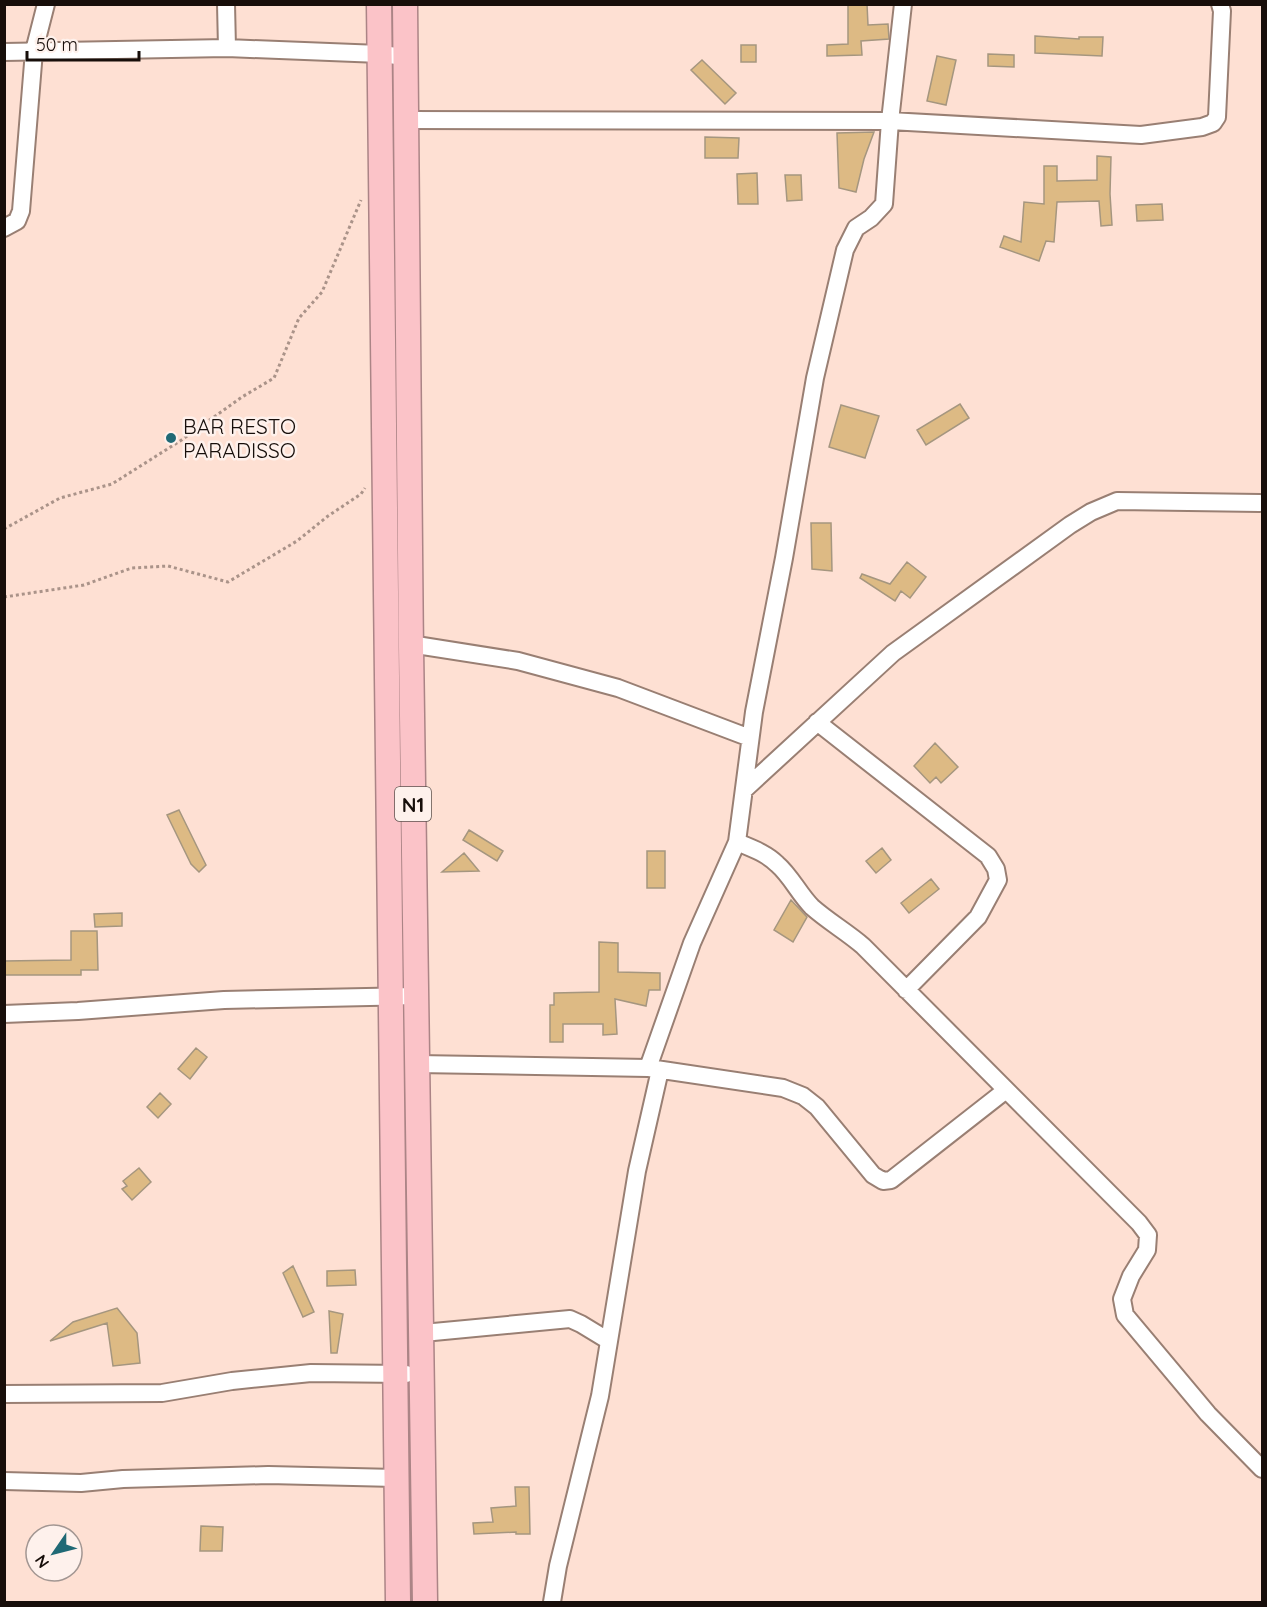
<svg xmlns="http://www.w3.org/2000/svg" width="1267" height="1607" font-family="Quicksand,sans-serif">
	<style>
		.building { fill: #ddba84; stroke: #a5967f; stroke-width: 1.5 }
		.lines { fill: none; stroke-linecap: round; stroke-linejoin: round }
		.minor-casing { stroke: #997f73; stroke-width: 20 }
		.highway-casing { stroke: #ab8486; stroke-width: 27 }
		.path { stroke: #aa9389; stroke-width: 3; stroke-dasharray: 3 3; stroke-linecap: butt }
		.minor { stroke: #fff; stroke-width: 16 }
		.highway { stroke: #fbc3c8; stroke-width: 24 }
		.poi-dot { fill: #206975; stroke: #fef1ec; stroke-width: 2 }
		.labels { text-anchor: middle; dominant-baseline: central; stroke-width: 5; stroke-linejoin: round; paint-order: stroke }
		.shield { fill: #fef1ec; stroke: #5c524e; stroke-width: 1.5 }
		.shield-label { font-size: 20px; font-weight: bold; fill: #170e0a }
		.poi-label { font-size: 21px; fill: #170e0a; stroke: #fef1ec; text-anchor: start }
	</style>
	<rect width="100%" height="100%" fill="#fee0d3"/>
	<path class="building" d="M848 4H867L868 25 888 24 889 39 861 41 862 55 827 56V45L848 44Z
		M1035 36 1079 39V37H1103L1102 56 1035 53Z
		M741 45H756V62H741Z
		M988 54 1014 55V67L988 66Z
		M937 56 956 60 946 105 927 101Z
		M702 60 736 93 725 104 691 70Z
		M874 132 864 159 856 192 839 188 837 133Z
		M705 137 739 138 738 158H705Z
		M1097 156 1111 157 1110 194 1112 225 1101 226 1099 201 1057 202 1054 242 1046 241 1039 261 1000 247 1004 236 1021 242 1024 202 1044 204V166H1057V181L1097 180Z
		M757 173 758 204H738L737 174Z
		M785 175H801L802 200 787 201Z
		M1162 204 1163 220 1137 221 1136 205Z
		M960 404 969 418 926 445 917 430Z
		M841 405 879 416 865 458 829 447Z
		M811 523H831L832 571 812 569Z
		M907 562 926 577 910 598 901 591 895 601 860 578 862 574 890 584Z
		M935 743 958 767 941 783 936 777 930 783 914 766Z
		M179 810 206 865 199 872 191 864 167 815Z
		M469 830 503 851 497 861 463 840Z
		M882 848 891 860 876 873 866 861Z
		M647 851H665V888H647Z
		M464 853 479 871 442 872Z
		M931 879 939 889 909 913 901 903Z
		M791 900 807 917 793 942 774 930Z
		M122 913V926L95 927 94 914Z
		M71 931H97L98 970H81V975H4V961L71 960Z
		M599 942 618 943V972L660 973V990H649L646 1006 615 999 617 1034 603 1035V1024H563V1042H550V1005H554V993L599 992Z
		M196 1048 207 1057 190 1079 178 1069Z
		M160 1093 171 1104 158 1118 147 1107Z
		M139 1168 151 1182 132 1200 122 1189 127 1186 123 1181Z
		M293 1266 314 1312 303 1317 283 1273Z
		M355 1270 356 1285 327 1286V1271Z
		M117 1308 137 1333 140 1363 113 1366 107 1323 50 1341 73 1322Z
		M329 1311 343 1314 337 1353H331Z
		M515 1487H529L530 1534H516V1532L474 1534 473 1523 493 1522 491 1508 516 1506Z
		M201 1526 223 1527 222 1551H200Z"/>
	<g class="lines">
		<defs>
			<path id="minor" d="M226 4 227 48
				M4 52 227 48 380 54 406 57
				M407 120 890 121 1141 135 1202 127 1213 123 1217 117 1222 11 1220 4
				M4 228 17 221 21 211 34 51 46 4
				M410 644 518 661 618 688 750 738
				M817 722 988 856 996 869 998 880 978 917 906 990
				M744 790 893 653 1070 525 1091 512 1117 501 1260 503
				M737 842C751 848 766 853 777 864 791 876 799 894 812 907 829 922 847 932 863 946L1139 1223 1148 1235 1147 1250 1131 1276 1122 1299 1125 1315 1208 1414 1262 1469
				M4 1014 78 1011 224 1000 416 996
				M417 1064 648 1068 692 943 737 842 754 712 784 558 815 378 845 250 856 228 871 218 884 204 890 121 903 4
				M649 1068 783 1088 803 1096 817 1107 873 1175 883 1181 891 1180 1006 1090
				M423 1333 570 1319 581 1324 609 1341
				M4 1394 162 1393 232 1381 311 1373 406 1374
				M4 1481 81 1483 123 1479 268 1475 396 1478
				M552 1602 558 1566 600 1396 637 1171 660 1070"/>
			<path id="highway" d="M379 4 398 1602
				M405 4C408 219 408 433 411 647 415 965 421 1284 425 1602"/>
		</defs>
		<use href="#minor" class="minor-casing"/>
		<use href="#highway" class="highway-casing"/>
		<path class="path" d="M4 529 60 498 112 484 180 441 242 397 274 378 299 318 322 292 361 200
			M4 597 84 585 132 568 168 566 228 582 297 541 328 516 361 494 365 488"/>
		<use href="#minor" class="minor"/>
		<use href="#highway" class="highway"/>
	</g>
	<circle class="poi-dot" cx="171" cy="438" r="6"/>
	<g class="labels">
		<rect class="shield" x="395" y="787" width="36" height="34" rx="4.5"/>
		<g class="shield-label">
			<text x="413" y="804">N1</text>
		</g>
		<g class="poi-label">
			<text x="183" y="426">BAR RESTO<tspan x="183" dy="24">PARADISSO</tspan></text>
		</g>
	</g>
	<rect width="1267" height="1607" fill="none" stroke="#170e0a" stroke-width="12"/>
	<g transform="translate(54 1553) rotate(235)"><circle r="28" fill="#fef1ec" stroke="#a29692" stroke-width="1.5"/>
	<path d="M0-4.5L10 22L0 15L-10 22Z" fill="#206975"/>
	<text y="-9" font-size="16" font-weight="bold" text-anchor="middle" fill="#170e0a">N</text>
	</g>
	<path d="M27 51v9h112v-9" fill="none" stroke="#170e0a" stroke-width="3"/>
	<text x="36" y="51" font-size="18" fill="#170e0a" stroke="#fef1ec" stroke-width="4.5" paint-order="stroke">50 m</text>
</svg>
